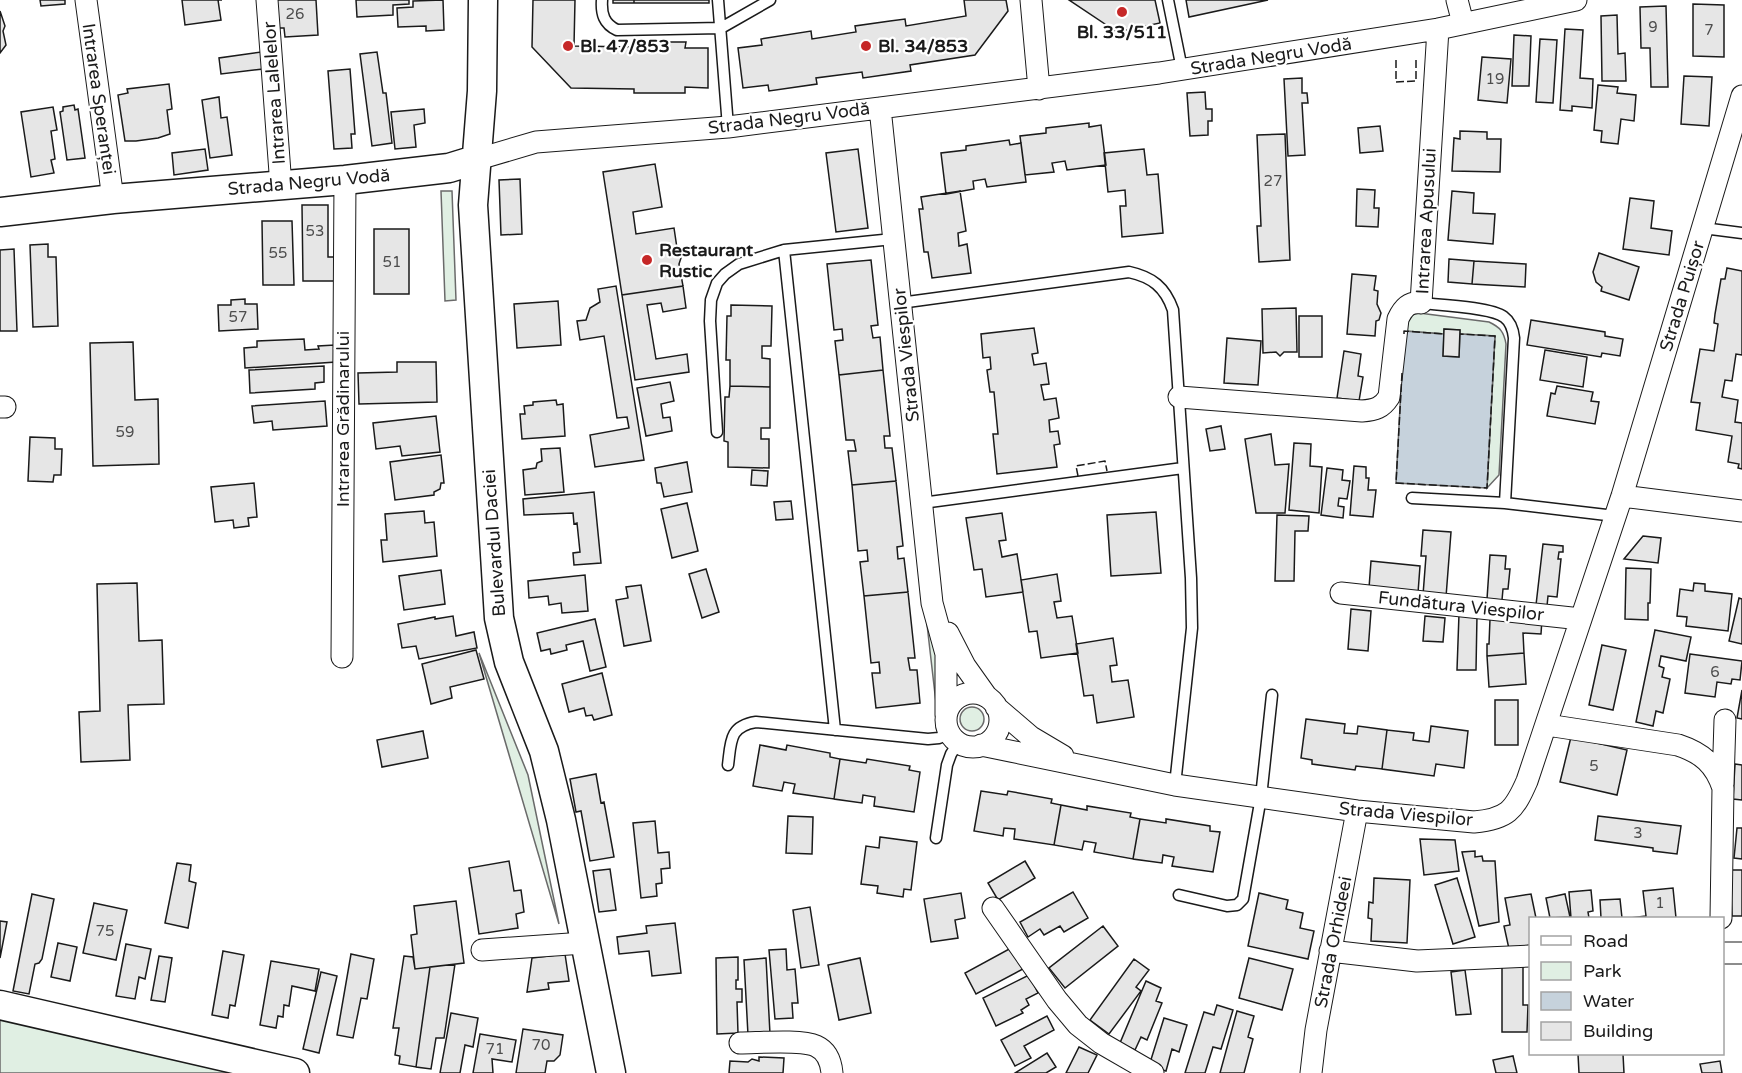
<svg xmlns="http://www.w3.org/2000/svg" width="1742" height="1073" font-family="'Varela Round',sans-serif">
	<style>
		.green { fill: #e0efe3; stroke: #6a6a6a; stroke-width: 1.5 }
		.water { fill: #c6d2dc; stroke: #6a6a6a; stroke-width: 1.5 }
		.building { fill: #e6e6e6; stroke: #1a1a1a; stroke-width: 1.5 }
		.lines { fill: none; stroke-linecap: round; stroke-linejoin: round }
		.lane-casing { stroke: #1a1a1a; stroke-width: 13 }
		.street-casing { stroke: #1a1a1a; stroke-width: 23 }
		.secondary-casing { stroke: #1a1a1a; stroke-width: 31 }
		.lane { stroke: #fff; stroke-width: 10 }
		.street { stroke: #fff; stroke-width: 21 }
		.secondary { stroke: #fff; stroke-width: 28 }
		.fence { stroke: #1a1a1a; stroke-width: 1.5; stroke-dasharray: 8 3; stroke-linecap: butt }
		.poi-dot { fill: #c62828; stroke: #fff; stroke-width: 2 }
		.labels { text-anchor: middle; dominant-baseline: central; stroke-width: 4.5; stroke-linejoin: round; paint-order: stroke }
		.number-label { font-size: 15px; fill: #4d4d4d }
		.poi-label { font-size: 18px; font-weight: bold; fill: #1a1a1a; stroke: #fff; text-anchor: start }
		.street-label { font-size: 18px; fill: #1a1a1a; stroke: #fff }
	</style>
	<rect width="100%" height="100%" fill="#fff"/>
	<path class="green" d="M441 191H452L456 300 445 301Z
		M1419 313 1489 322C1500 327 1504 332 1506 344L1499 475 1487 488 1495 336 1460 334V330L1444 329V334L1404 331 1410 315Z
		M925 607 937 650 936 703Z
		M479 653 528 775 559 924Z
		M960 719a12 12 0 1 1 24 0a12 12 0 1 1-24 0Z
		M0 1016 246 1073H0Z"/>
	<path class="water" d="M1404 331 1444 334 1443 356 1459 357 1460 334 1495 336 1487 488 1396 483Z"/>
	<path class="building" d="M40 0H65V4L41 6Z
		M182 0H222H218L221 20 185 25Z
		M272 0H316L318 35 285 37 284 28H274Z
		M356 0H409V4L393 5V15L357 17Z
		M443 0 444 30 426 31V26L398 27 397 8 413 7V1Z
		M533 0H575L574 46 635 47V42H686L685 48H708V88L685 87V93H634V89L571 88 532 47Z
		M613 0H634V3H613Z
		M634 0H709V3H634Z
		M964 0H1006L1008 11 975 55 910 65 911 71 863 78 862 72 816 78 817 84 769 91 768 85 743 88 738 48 762 45 761 39 811 31 812 39 856 32 855 26 890 21 905 19 906 26 966 16Z
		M1069 0H1155L1160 23 1117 32Z
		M1186 0H1268L1189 17Z
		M1693 4 1724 5V57L1693 56Z
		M1666 6 1668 87H1651L1650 48H1641L1640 7Z
		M0 11 5 26 3 31 6 45 0 53Z
		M1617 15 1618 54 1625 53 1626 81H1602L1601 16Z
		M1565 29 1583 30 1580 78 1593 79 1592 108 1572 106V111L1560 110Z
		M1514 35 1531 36 1529 86H1512Z
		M1540 39 1557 40 1553 103 1536 102Z
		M261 52 263 69 221 74 219 58Z
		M377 52 383 93H386L392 143 372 146 360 54Z
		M1482 57 1511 59 1507 103 1478 100Z
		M350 69 355 134H351L352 148 334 149 328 71Z
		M1684 76 1712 77 1709 126 1681 124Z
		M1302 78V93H1307L1308 103H1302L1305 155 1288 156 1284 79Z
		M169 84 172 109 167 110 170 134 158 138 136 141H125L118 95 128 93 127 89Z
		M1598 85 1618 87 1617 93 1636 95 1634 121 1621 119 1618 144 1601 142 1602 131 1594 130Z
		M1205 92 1206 109H1212V121H1208V135L1190 136 1187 93Z
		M219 97 221 118 227 117 232 155 210 158 202 100Z
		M74 105 75 110 78 109 85 158 67 160 60 112 63 111V107Z
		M53 107 57 130 51 131 55 159 51 160 54 173 31 177 21 112Z
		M424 109 425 123 414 125 416 147 395 149 391 112Z
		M1089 123V127L1101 125 1106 165 1067 170 1065 161 1052 163 1054 172 1025 175 1020 136 1046 133V128Z
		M1380 126 1383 151 1360 153 1358 128Z
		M1460 131 1487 132V139H1501L1500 172 1452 171 1454 138 1460 139Z
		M1285 134 1290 260 1259 262 1257 226H1261L1257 135Z
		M1009 140 1010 145 1021 143 1026 182 987 187 985 179 973 181 974 189 946 194 941 153 966 150V146Z
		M205 149 208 170 174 175 172 153Z
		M858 149 868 228 836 232 826 153Z
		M1144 149 1147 175 1158 174 1163 233 1122 237 1120 206H1126L1125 190 1108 192 1104 153Z
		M655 164 662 207 633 212 636 234 674 228 677 248 682 255 679 264 683 286 622 295 603 172Z
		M520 179 522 234 501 235 499 180Z
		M1357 189 1375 190 1374 208H1379L1378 227 1356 226Z
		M960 191 966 231 958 233 959 246 967 244 971 273 932 278 928 252H924L919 209H923L921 197Z
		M1452 191 1474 193 1473 213 1495 214 1493 244 1448 240Z
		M1630 198 1654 201 1651 228 1672 231 1669 255 1623 249Z
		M302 205H328V257H340V281H303Z
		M262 221H292L294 285H263Z
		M374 229H409V294H374Z
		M48 244V257H56L58 326 33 327 30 245Z
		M14 249 17 331H0V250Z
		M1599 253 1639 267 1629 300 1601 291 1602 287 1596 282 1593 272Z
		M1449 259 1474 261 1472 284 1448 282Z
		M871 260 878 325 871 326 873 338 880 337 883 370 839 375 835 341 843 340 842 329 834 330 827 264Z
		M1474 261 1526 264 1525 287 1472 284Z
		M1727 268 1742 271V355L1736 354 1732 381 1725 380 1722 397 1738 400 1735 422 1742 423V469L1738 468 1739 464 1728 462 1732 436 1696 430 1700 403 1691 402 1700 349 1714 351 1718 324 1714 323 1715 314 1721 279H1725Z
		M1352 274 1376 276 1374 290 1378 291 1377 304 1381 313 1379 320 1376 321 1375 336 1347 334Z
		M616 286 644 460 595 467 590 435 629 428 627 417 617 418 604 336 580 340 577 321 586 320 590 308 600 302 598 289Z
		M683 286 686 308 663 312 661 303 647 305 656 359 687 354 689 372 635 380 622 295Z
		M245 299V304H257L258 329 219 331 218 305H231V300Z
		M558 301 561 345 517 348 514 304Z
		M731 305 772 306 771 346H762V358L770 359V387L730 386V360H726L727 316H731Z
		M1296 308 1297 352H1284L1280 356 1276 352 1263 353 1262 309Z
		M1299 316H1322V357H1299Z
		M1531 320 1605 332V336L1623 339 1620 356 1602 353 1601 357 1527 345Z
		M1034 328 1038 353 1032 354 1034 365 1046 363 1049 384 1041 385 1044 400 1056 398 1059 418 1049 420 1050 432 1058 431 1060 444 1054 445 1057 467 997 474 993 434H998L994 392H990L987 370 991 369 990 357 983 358 981 334Z
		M1444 329 1460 330 1459 357 1443 356Z
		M1227 338 1261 341 1258 385 1224 383Z
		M304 339 305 350 319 349 318 346 335 345 336 362 245 368 244 348 257 347V341Z
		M133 342 135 400 158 399 159 464 93 466 90 343Z
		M1545 350 1587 357 1583 387 1540 380Z
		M1344 351 1361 354 1358 376 1363 377 1359 401 1337 398Z
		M397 362H436L437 402 359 404 358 373 397 372Z
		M324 366V382L315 383V389L250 393 249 370Z
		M883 370 890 436H884L885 448H892L896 481 852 485 848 451H856L854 440H846L839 375Z
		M670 382 674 401 661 404 663 418 670 417 672 431 646 436 637 388Z
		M730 386 770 387V428H761V439H769V468L728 467V442L724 441 725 397H729Z
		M1557 386 1593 392 1591 401 1599 402 1595 424 1547 416 1551 393 1555 394Z
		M556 400 557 405 563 404 565 436 522 439 520 414H525L524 406 533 405V402Z
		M325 401 327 426 273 430 272 421 254 423 252 406Z
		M436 416 440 452 402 456 400 446 376 449 373 423Z
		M1221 426 1225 449 1210 451 1206 429Z
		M1271 434 1275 465 1289 464 1285 513H1256L1245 439Z
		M30 437 55 438V449H62L61 475H54L53 482 28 481Z
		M1294 443 1311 444 1310 466 1322 467 1319 513 1289 510Z
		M560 448 564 492 525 495 523 470 536 468 537 463 542 461 541 449Z
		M441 455 444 483H441L440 489 434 492V495L395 500 390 462Z
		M687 462 692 492 664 497 661 483H657L655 468Z
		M1354 466 1366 467V478H1369L1368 490H1376L1373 517 1350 515Z
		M1327 468 1343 470 1342 480 1350 481 1347 499 1339 498 1338 506 1344 507 1343 518 1321 515Z
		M752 470 768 471 767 486 751 485Z
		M896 481 903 546 897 547 898 559 904 558 908 592 864 596 860 562 868 561 867 550 858 551 852 485Z
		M254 483 257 517 248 518 249 526 234 528 233 520 215 522 211 487Z
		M594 492 601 563 574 565 573 553 580 552 577 523 574 524 573 513 524 515 523 499Z
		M791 501 793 519 776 520 774 502Z
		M687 503 698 551 672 558 661 509Z
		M424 511 425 523 434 522 437 556 383 562 381 540H387L385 514Z
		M1156 512 1161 573 1111 576 1107 515Z
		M1002 513 1006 540 999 541 1002 557 1017 554 1023 592 986 597 982 569 974 570 966 518Z
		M1277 515 1309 516 1308 531H1295L1294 581H1275Z
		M1423 530 1451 532 1446 597 1423 595 1426 556H1421Z
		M1643 536 1661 538 1658 563 1624 559Z
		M1543 544 1563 546V552H1559L1558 559H1561L1557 597 1548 596 1547 606 1536 605Z
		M1490 555 1506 556 1505 569H1510L1508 589H1503L1502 600 1487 599Z
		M1371 561 1420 566 1418 593 1369 588Z
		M1626 568 1651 569 1650 603H1648V620L1625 619Z
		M706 569 719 612 702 618 689 574Z
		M441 570 445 604 404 610 399 576Z
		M1057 574 1061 601 1054 602 1057 618 1072 616 1078 653 1041 658 1037 631 1029 632 1021 580Z
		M585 575 588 611 562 613 561 603 549 605 548 596 529 598 528 581Z
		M137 583 139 641 162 640 164 704 128 705 130 760 81 762 79 712 100 711 97 584Z
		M1694 583 1705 584V591L1732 594 1728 631 1686 626 1687 617 1677 616 1680 589 1693 591Z
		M641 585 651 641 624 646 616 600 628 598 626 587Z
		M908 592 915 658H908L910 670H917L920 703 876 708 872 673H880L879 662 871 663 864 596Z
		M1739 598 1742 599V644L1729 641Z
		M1351 609 1371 611 1368 651 1348 649Z
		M1459 614 1477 615 1476 670H1457Z
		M453 616 456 636 474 632 477 648 419 659 416 646 402 648 398 624 435 617V619Z
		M1425 616 1445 618 1443 642 1423 641Z
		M595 619 606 667 590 671 583 641 566 645 567 650 551 654 550 649 541 651 537 633Z
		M1490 619H1542L1541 634 1523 633 1524 653 1487 656V644H1489Z
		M1655 630 1691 637 1686 661 1661 656 1659 666 1664 668 1662 677 1670 679 1663 713 1656 711 1653 726 1636 722Z
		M1113 638 1117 665 1110 666 1112 682 1128 680 1134 717 1097 723 1093 695 1084 696 1076 644Z
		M1602 645 1626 650 1613 710 1589 705Z
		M476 650 484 679 450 687 452 698 431 704 422 664Z
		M1524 653 1526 684 1489 687 1487 656Z
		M1690 654 1742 661 1740 680 1732 679 1731 684 1717 682 1715 697 1685 693Z
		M602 673 612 715 594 720 592 715 586 716 584 708 569 712 562 684Z
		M1742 690V719L1737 718Z
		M1495 700H1518V745H1495Z
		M1306 719 1345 724 1344 733 1357 734 1358 726 1387 730 1382 769 1356 766 1355 770 1312 764V760L1301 758Z
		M1431 726 1468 731 1464 768 1436 764 1434 776 1382 769 1387 730 1414 733 1413 740 1429 742Z
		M423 731 428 758 382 767 377 740Z
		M1571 737 1627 750 1617 795 1560 782Z
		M760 745 786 750 787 745 830 753V757L840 759 834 799 793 793 795 784 784 782 782 791 753 786Z
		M840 759 866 763 867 759 910 766 909 770 920 772 914 812 874 806 875 797 863 795 862 803 834 799Z
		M1735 764 1742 765V800L1733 799Z
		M596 774 601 803 604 802 614 857 590 861 581 811 576 812 570 779Z
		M981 791 1007 795 1008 791 1052 799 1051 803 1061 805 1054 845 1014 839 1015 829 1004 828 1003 836 974 831Z
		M1061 805 1087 810V806L1131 813 1130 817 1140 819 1133 859 1094 852 1096 843 1084 841 1082 850 1054 845Z
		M788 816 813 817 812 854 786 853Z
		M1598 816 1681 826 1677 854 1653 851V848L1595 840Z
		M1140 819 1166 823V819L1210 826V831L1220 832 1213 872 1172 866 1174 857 1163 855 1162 863 1133 859Z
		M655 821 658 853 669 852 670 868 661 869 662 883 656 884 657 896 641 898 633 823Z
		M1737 828H1742V859L1734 858Z
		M880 837 917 842 911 890 904 889 903 897 877 893 878 886 861 884 866 846 879 848Z
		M1420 839 1455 840 1459 871 1424 875Z
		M1475 851V857L1482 856 1483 861H1495L1499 922 1479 926 1462 852Z
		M509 861 514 891 521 890 524 912 516 914 518 928 479 934 469 868Z
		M1025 861 1035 878 998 900 988 883Z
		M177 863 191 865 189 881 196 883 188 928 165 923Z
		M610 869 616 910 599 912 593 871Z
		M1730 870H1742V916H1732Z
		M1374 878 1410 880 1407 943 1371 941 1372 919 1368 918 1369 902 1373 903Z
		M1457 878 1475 937 1453 944 1435 885Z
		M1673 888 1676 918H1630L1646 916 1643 891Z
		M1591 890 1593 911 1588 912 1589 918H1571L1569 892Z
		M1073 892 1088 918 1064 932 1060 926 1044 935 1040 929 1028 937 1020 922Z
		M961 893 965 918 955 920 958 938 931 942 924 899Z
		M1259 893 1288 900 1286 909 1303 913 1300 928 1314 931 1308 959 1248 946Z
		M32 894 54 899 42 959 39 963 35 964 29 994 13 991Z
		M1531 894 1536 918H1530V945L1509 949 1504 926 1510 925 1505 898Z
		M1565 894 1570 917 1550 918 1546 898Z
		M1620 899 1622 918H1601L1600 900Z
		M456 901 464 963 415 969 411 935 417 934 414 906Z
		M94 903 127 910 116 960 83 953Z
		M810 907 819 965 801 968 793 910Z
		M0 921 7 922 0 958Z
		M675 923 681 973 652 976 649 951 619 954 617 937 647 933 646 926Z
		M1103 926 1118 946 1065 988 1049 968Z
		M58 943 77 947 70 981 51 977Z
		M126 944 151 949 145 979 139 977 135 999 116 996Z
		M1011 948 1023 969 976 994 965 973Z
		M786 949 787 970 795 969 798 1003H792L793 1018 775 1019 769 950Z
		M223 951 244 955 235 1006 230 1005 228 1018 212 1015Z
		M351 954 374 959 367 999 361 998 353 1038 337 1035Z
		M565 954 569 981 548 983 549 989 527 992 532 958Z
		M159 956 172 958 165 1002 151 1000Z
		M404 956 413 957 415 969 430 967 416 1067 399 1064 400 1056 395 1055 399 1028H393Z
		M738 957V980H736V989H742V1002H737L738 1033 717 1034 716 958Z
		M766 958 770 1034 748 1035 744 960Z
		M860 958 871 1013 839 1020 828 965Z
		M1249 958 1293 969 1282 1010 1239 998Z
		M1134 959 1149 970 1136 987 1141 991 1109 1034 1090 1020Z
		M271 961 319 969 315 991 292 986 289 1006 284 1005 283 1017 278 1016 276 1028 260 1025Z
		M455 964 444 1038H436L431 1069 416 1067 430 967Z
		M1502 965 1523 966V1005H1528L1527 1032H1502Z
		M1465 970 1471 1014 1456 1015 1451 972Z
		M321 972 337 976 319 1053 303 1049Z
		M1029 975 1038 993 1026 999 1029 1005 1021 1010 1023 1013 996 1026 983 998Z
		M1146 981 1161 988 1156 1001 1162 1003 1147 1040 1141 1037 1135 1050 1120 1043Z
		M1217 1005 1233 1010 1221 1049 1213 1047 1205 1073H1185L1204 1012 1214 1015Z
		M1237 1011 1254 1016 1248 1037 1253 1039 1244 1073H1220Z
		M451 1013 478 1018 473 1047 465 1045 460 1073H440Z
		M1047 1016 1054 1030 1024 1046 1031 1058 1015 1066 1001 1040Z
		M1164 1018 1187 1025 1179 1052 1172 1049 1166 1071 1149 1066Z
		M523 1029 563 1035 560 1055 554 1061H547L545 1073H516Z
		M480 1034 516 1040 512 1062 492 1059 493 1073H473Z
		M1079 1047 1097 1055 1088 1073H1066Z
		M1047 1053 1056 1067 1046 1073H1015Z
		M1578 1054H1623L1624 1073H1579Z
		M1513 1056 1517 1073H1496L1493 1060Z
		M759 1057 784 1058 783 1073H729L730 1061 748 1062 752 1059 759 1061Z
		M1720 1061 1722 1073H1702L1700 1064Z"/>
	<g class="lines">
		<defs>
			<path id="lane" d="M602 0C601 14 604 24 617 30L721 28 770 0
				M718 0 728 127
				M1168 0 1182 69
				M1703 228 1742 233
				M900 303 1129 272C1152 277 1165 287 1173 310L1191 578 1192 628 1175 785
				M1421 303C1440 305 1491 307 1504 317 1511 322 1513 329 1514 338L1505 503 1615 516
				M717 432 710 321 711 300 717 283 725 274 739 264 784 250
				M1412 498 1505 503
				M922 503 1183 468
				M835 730 784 250 893 239
				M728 765C731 742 729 726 756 722L928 739 939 738 949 733
				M936 838 947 765 951 754 958 743
				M1179 895 1227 906 1237 905 1243 899 1261 797 1272 695"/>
			<path id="street" d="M86 0 113 199
				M267 0 281 186
				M1031 0 1039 89
				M1457 0 1463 23
				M880 108 932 603 946 654V715
				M475 160 536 142 728 127 1159 73 1438 29 1576 0
				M1179 397 1362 411C1375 410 1382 408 1389 397L1398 319C1403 308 1409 301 1421 303L1438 29
				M0 407H5
				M1622 496 1742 511
				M1341 593 1581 619
				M948 633 965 666 987 697
				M342 657 345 180
				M946 720a27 27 0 1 1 54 0a27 27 0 1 1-54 0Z
				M996 707 1031 737 1063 756
				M1547 725 1678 745C1702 753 1715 764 1723 788L1721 918
				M981 745 1175 785 1357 811 1474 822C1507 819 1514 811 1527 781L1622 496 1742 96
				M1723 784 1725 720
				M993 908 1057 1000 1078 1025 1101 1043 1153 1073
				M482 950 584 943
				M1330 951 1417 961 1530 956
				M1722 953H1742
				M740 1043C758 1043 801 1039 816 1046 827 1051 831 1062 832 1073
				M1311 1073 1316 1030 1357 811"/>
			<path id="secondary" d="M483 0 482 91 473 205 499 618 509 662 544 751 561 820 611 1073
				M0 212 113 199 345 180 449 168 475 160
				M0 1005 295 1073"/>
		</defs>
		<use href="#lane" class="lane-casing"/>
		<use href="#street" class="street-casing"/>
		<use href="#secondary" class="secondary-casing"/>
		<use href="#lane" class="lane"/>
		<use href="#street" class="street"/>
		<use href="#secondary" class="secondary"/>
		<path class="fence" d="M1396 60V82L1416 81V59
			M1404 334V331L1444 334
			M1402 373 1396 483 1487 488 1495 336 1460 334
			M1078 476 1076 466 1105 461 1107 471"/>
	</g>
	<g class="poi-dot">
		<circle cx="1122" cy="12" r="6"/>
		<circle cx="568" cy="46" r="6"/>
		<circle cx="866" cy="46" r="6"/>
		<circle cx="647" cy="260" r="6"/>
	</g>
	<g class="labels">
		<g class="number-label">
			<text x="295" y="14">26</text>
			<text x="1653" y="27">9</text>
			<text x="1709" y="30">7</text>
			<text x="1495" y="79">19</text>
			<text x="1273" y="181">27</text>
			<text x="315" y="231">53</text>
			<text x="278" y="253">55</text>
			<text x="392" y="262">51</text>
			<text x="238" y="317">57</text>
			<text x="125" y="432">59</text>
			<text x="1715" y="672">6</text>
			<text x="1594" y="766">5</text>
			<text x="1638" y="833">3</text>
			<text x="1660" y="903">1</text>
			<text x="105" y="931">75</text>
			<text x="541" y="1045">70</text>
			<text x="495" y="1049">71</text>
		</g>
		<g class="poi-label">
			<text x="1122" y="32" text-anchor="middle">Bl. 33/511</text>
			<text x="580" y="46">Bl. 47/853</text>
			<text x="878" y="46">Bl. 34/853</text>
			<text x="659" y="250">Restaurant<tspan x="659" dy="21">Rustic</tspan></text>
		</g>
		<g class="street-label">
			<text transform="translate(1271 56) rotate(-9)">Strada Negru Vodă</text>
			<text transform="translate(274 93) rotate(-94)">Intrarea Lalelelor</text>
			<text transform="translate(99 99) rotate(82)">Intrarea Speranței</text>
			<text transform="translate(789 118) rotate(-7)">Strada Negru Vodă</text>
			<text transform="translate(309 182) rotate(-5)">Strada Negru Vodă</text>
			<text transform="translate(1426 221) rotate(-87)">Intrarea Apusului</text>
			<text transform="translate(1682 296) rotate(-73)">Strada Puișor</text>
			<text transform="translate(906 355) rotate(-96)">Strada Viespilor</text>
			<text transform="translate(343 419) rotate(-90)">Intrarea Grădinarului</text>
			<text transform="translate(494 543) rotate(-94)">Bulevardul Daciei</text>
			<text transform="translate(1461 606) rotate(6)">Fundătura Viespilor</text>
			<text transform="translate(1406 814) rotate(5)">Strada Viespilor</text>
			<text transform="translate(1333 942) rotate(-79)">Strada Orhideei</text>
		</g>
	</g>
	<rect x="1529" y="917" width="195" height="138" fill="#ffffff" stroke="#a3a3a3" stroke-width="1.5"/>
	<rect x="1541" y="936" width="30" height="9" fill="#ffffff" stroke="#a3a3a3" stroke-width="1.5"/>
	<text x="1583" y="947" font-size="18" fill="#1a1a1a">Road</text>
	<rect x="1541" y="962" width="30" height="18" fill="#e0efe3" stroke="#a3a3a3" stroke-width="1.5"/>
	<text x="1583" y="977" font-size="18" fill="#1a1a1a">Park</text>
	<rect x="1541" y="992" width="30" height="18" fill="#c6d2dc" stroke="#a3a3a3" stroke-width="1.5"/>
	<text x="1583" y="1007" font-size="18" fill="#1a1a1a">Water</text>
	<rect x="1541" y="1022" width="30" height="18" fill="#e6e6e6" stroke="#a3a3a3" stroke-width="1.5"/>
	<text x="1583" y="1037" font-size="18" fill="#1a1a1a">Building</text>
</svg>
